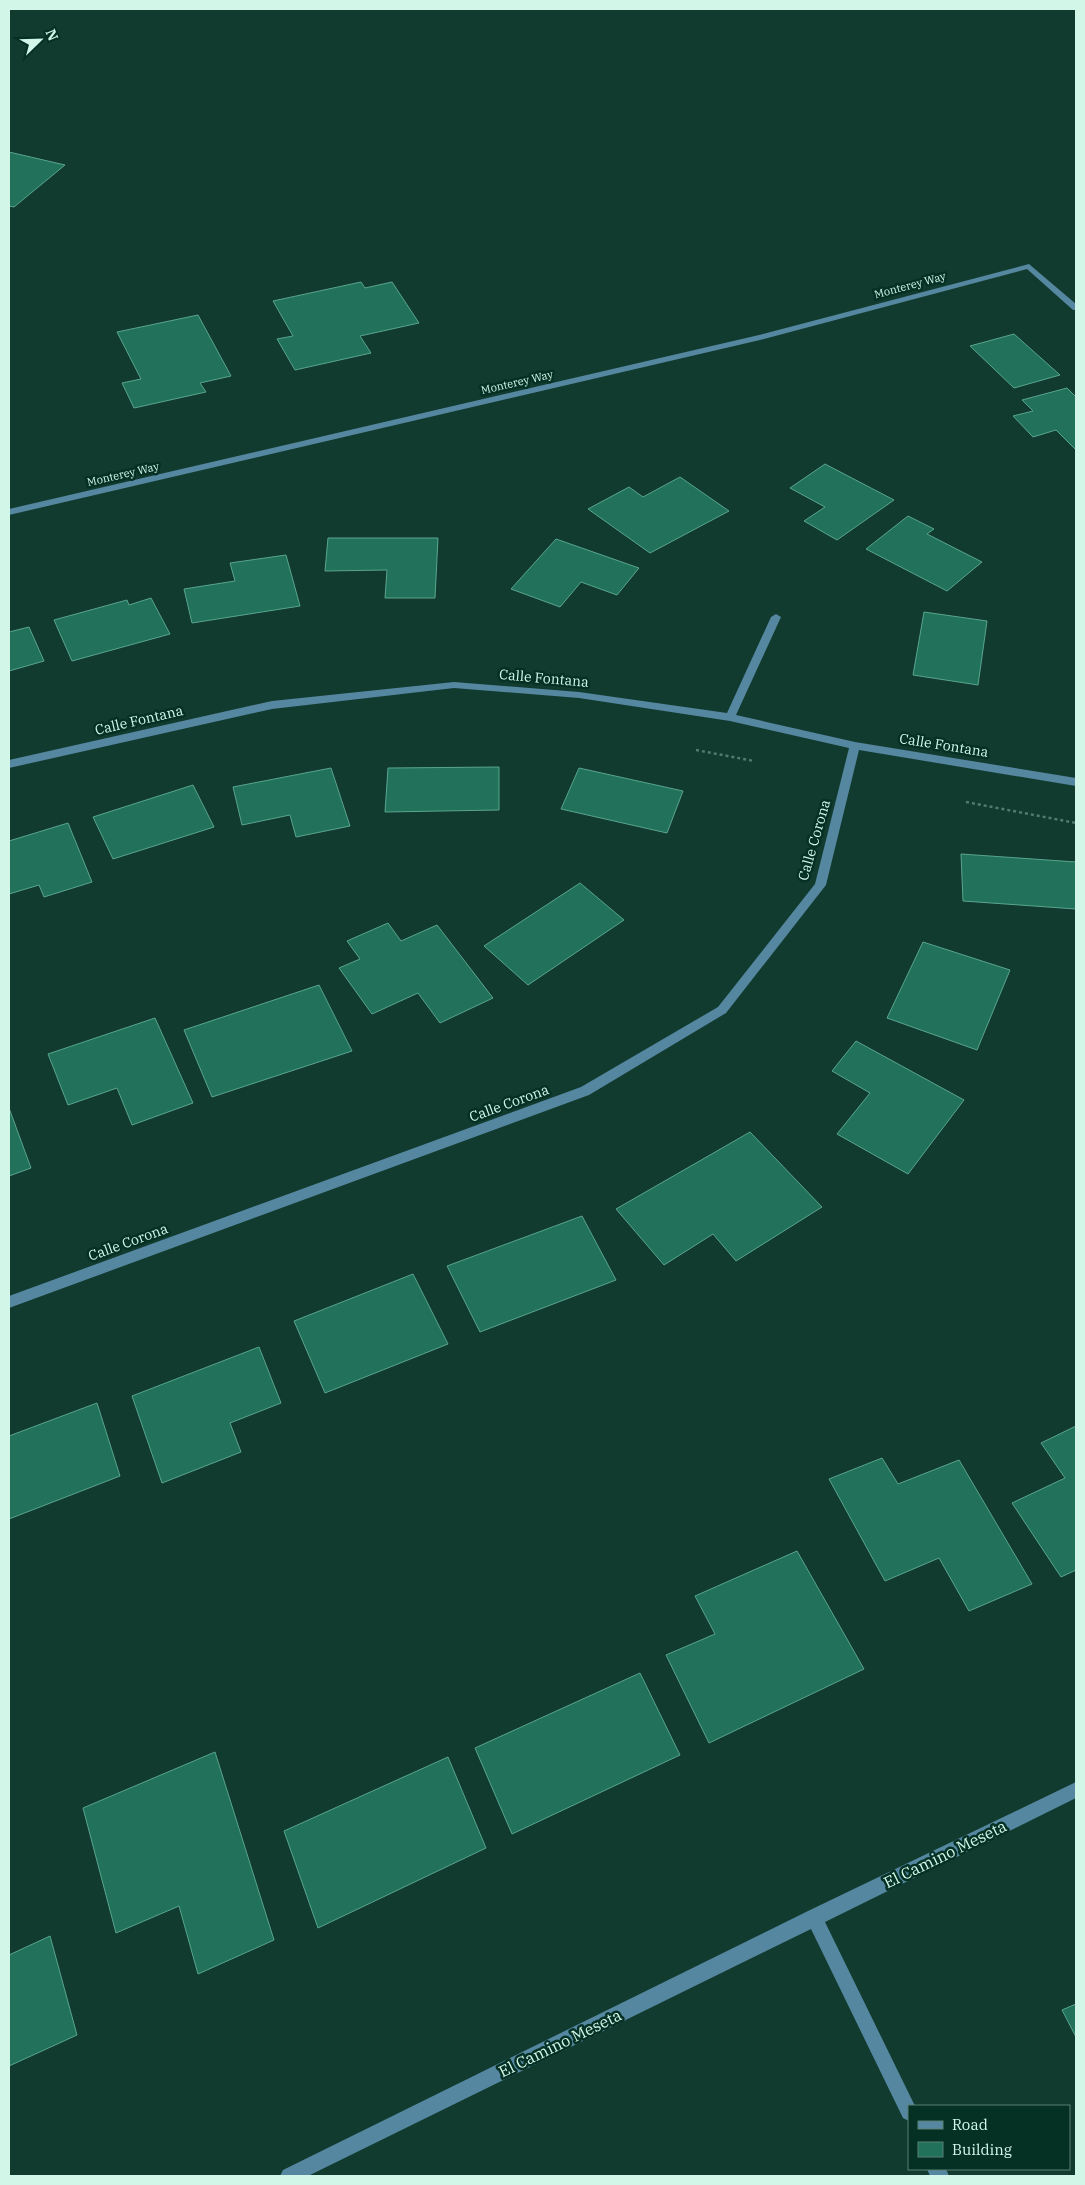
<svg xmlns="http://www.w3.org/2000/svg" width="1085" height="2185" font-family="'IBM Plex Serif',serif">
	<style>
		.building { fill: #22725b; stroke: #59a58c }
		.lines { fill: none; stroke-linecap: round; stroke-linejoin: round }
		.path { stroke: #527a6d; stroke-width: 2.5; stroke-dasharray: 3 3; stroke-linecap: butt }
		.minor { fill: #5587a0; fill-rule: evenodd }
		.labels { text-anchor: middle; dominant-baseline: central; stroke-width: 5; stroke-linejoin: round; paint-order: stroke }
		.far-street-label { font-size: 11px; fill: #d2f7e9; stroke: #053125 }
		.street-label { font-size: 14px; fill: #d2f7e9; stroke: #053125 }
		.near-street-label { font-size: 16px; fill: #d2f7e9; stroke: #053125 }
	</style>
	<rect width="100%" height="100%" fill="#123b2f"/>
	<path class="building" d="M9 152 65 165 14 207 9 206Z
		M361 282 365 288 392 282 419 323 360 336 371 353 295 370 277 339 293 336 273 301Z
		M198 315 231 376 200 383 206 392 134 408 122 383 141 379 117 332Z
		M1014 334 1060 375 1014 388 970 346Z
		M1067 388 1076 397V450L1056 430 1033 437 1013 416 1033 411 1022 400Z
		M825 464 894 500 837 540 804 521 825 507 790 488Z
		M680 477 729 511 650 553 588 509 629 487 643 497Z
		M908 516 934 529 927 534 982 562 947 591 866 549Z
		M328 538H438L435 598H385L387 570 325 571Z
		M556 539 639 568 617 595 581 582 560 607 511 589Z
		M286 555 300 606 192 623 184 589 235 581 230 563Z
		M151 598 170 634 72 661 54 620 127 600 129 605Z
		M924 612 987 621 978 685 913 675Z
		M29 627 44 661 9 671V632Z
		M499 767V810L385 812 388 768Z
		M331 768 350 826 296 837 290 815 242 825 233 787Z
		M579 768 683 791 667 833 561 809Z
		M193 785 214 827 113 859 93 817Z
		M68 823 92 882 44 897 39 885 9 894V841Z
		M961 854 1076 862V909L963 901Z
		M580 883 624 920 528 985 484 946Z
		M388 923 401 941 437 925 493 998 440 1023 418 993 372 1014 339 968 360 959 347 941Z
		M923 942 1010 970 977 1050 887 1018Z
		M319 985 352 1051 212 1097 184 1030Z
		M155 1018 193 1103 132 1125 117 1088 68 1105 48 1054Z
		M856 1041 964 1100 908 1174 837 1134 870 1093 832 1071Z
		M9 1108 31 1168 9 1176Z
		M750 1132 822 1207 736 1261 713 1234 664 1265 616 1209Z
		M582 1216 616 1280 480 1332 447 1266Z
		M413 1274 448 1344 325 1393 294 1321Z
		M259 1347 281 1403 230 1423 241 1452 162 1483 132 1396Z
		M97 1403 120 1476 9 1519V1436Z
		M1076 1426V1570L1061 1577 1012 1503 1065 1478 1041 1443Z
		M882 1458 898 1484 959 1460 1032 1584 969 1611 939 1558 885 1581 829 1479Z
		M797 1551 864 1669 709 1743 666 1655 715 1634 695 1596Z
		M640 1673 680 1755 512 1834 475 1748Z
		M215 1752 274 1940 198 1974 179 1906 116 1933 83 1808Z
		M448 1757 486 1848 318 1928 284 1831Z
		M50 1936 77 2035 9 2066V1955Z
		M1076 2004V2037L1062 2010Z"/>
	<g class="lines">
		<path class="path" d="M696 750 754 761
			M966 802 1076 823"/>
		<path class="minor" d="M1029 264 1076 304V310H1073L1027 269 760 340 9 515V509L759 335Z
			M776 614 781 617 736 715 855 742 1076 778V786L859 750 826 885 726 1013 589 1095 9 1308V1296L581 1087 718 1007 815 884 849 748 730 721 579 698 454 688 272 709 9 768V760L272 701 454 682 579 692 727 713 771 617Z
			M1076 1782V1798L825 1922 915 2106H909V2121L903 2118 811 1929 308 2176H280L283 2170 808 1911Z
			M927 2169H946L949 2176H930Z"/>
	</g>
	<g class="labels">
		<g class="far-street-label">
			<text transform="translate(910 285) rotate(-15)">Monterey Way</text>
			<text transform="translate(517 382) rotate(-13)">Monterey Way</text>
			<text transform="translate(123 474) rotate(-13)">Monterey Way</text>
		</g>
		<g class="street-label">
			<text transform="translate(544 678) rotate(5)">Calle Fontana</text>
			<text transform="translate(139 720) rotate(-13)">Calle Fontana</text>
			<text transform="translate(944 745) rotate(9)">Calle Fontana</text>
			<text transform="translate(814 840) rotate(-74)">Calle Corona</text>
			<text transform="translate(509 1103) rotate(-20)">Calle Corona</text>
			<text transform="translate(128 1242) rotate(-20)">Calle Corona</text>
		</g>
		<g class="near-street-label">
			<text transform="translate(945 1854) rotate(-26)">El Camino Meseta</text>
			<text transform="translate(560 2043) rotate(-26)">El Camino Meseta</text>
		</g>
	</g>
	<rect width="1085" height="2185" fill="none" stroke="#d2f7e9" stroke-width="20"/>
	<rect x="908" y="2105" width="162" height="65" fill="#053125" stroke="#578073"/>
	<rect x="918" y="2121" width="25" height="8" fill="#5587a0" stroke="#578073"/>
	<text x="952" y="2130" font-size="15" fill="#d2f7e9">Road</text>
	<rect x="918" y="2142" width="25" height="15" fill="#22725b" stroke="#578073"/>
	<text x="952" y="2155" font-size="15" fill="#d2f7e9">Building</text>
	<g transform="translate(40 40) rotate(67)" stroke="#053125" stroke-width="4" paint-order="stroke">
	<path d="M0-4L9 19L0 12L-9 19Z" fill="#d2f7e9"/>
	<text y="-8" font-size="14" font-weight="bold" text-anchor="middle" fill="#d2f7e9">N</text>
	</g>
</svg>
